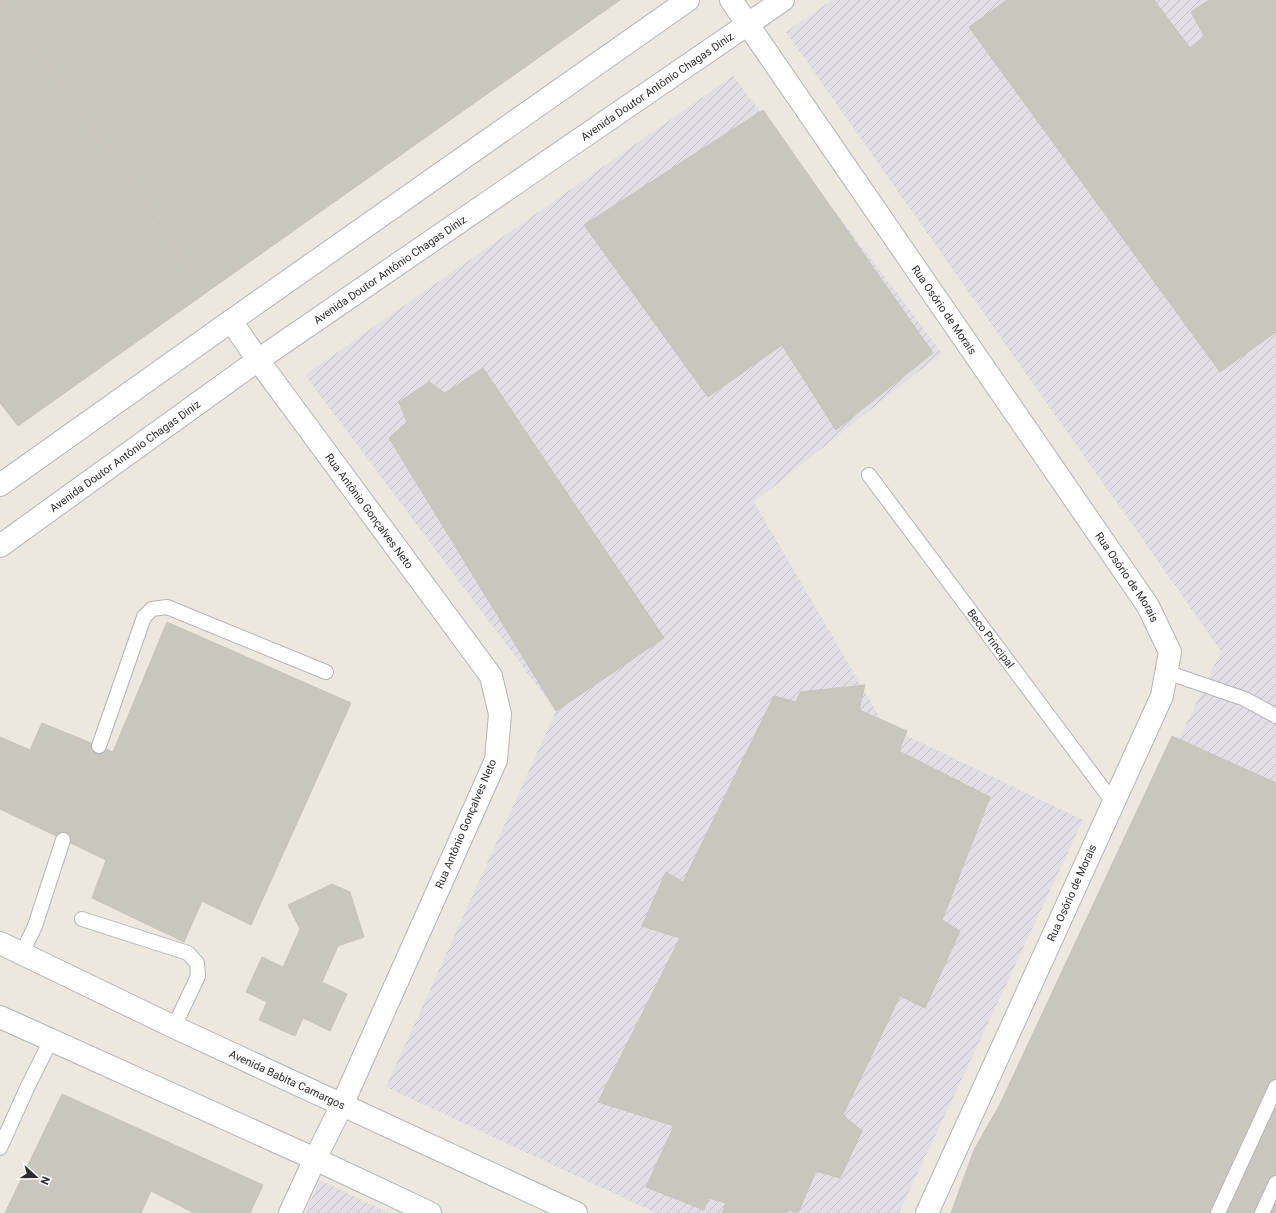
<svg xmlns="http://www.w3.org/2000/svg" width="1276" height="1213" font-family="Roboto,sans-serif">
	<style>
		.industrial { fill: url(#industrial-furrows) }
		.building { fill: #c8c6bd; stroke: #c7c4b8 }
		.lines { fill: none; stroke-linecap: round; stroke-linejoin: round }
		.service-casing { stroke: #b2b2be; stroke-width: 16 }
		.minor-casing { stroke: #b2b2be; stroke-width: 24 }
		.secondary-casing { stroke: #b2b2be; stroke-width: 24 }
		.service { stroke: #fff; stroke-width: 14 }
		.minor { stroke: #fff; stroke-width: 22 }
		.secondary { stroke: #fff; stroke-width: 22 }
		.labels { text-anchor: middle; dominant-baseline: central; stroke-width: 3; stroke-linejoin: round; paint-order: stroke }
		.street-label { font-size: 11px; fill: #2b2b2b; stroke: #fff }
	</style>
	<defs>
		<pattern id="industrial-furrows" width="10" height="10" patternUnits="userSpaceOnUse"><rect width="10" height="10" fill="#e1dee5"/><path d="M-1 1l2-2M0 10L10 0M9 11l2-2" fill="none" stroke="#c1bfc5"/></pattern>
	</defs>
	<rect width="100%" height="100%" fill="#ece8de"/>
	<path class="industrial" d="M832 0H1276V1213H955L1221 651 786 32Z
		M733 76 942 353 754 502 884 725 1083 820 899 1213H656L386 1087 556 711 305 375Z
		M320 1180 389 1213H305Z"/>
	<path class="building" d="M0 0H2L207 292 18 426 0 403Z
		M2 0H620L207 292Z
		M1007 0H1154L1190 48 1204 36 1191 12 1209 0H1276V332L1220 372 969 27Z
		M763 110 933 353 836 430 782 345 708 397 584 225Z
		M483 368 664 638 556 711 389 438 407 422 399 402 429 382 445 393Z
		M167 622 351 703 251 925 202 901 184 942 92 898 106 860 0 809V737L30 750 42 723 113 752Z
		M865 685 859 710 907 731 899 751 990 797 942 920 960 931 925 1008 900 996 843 1115 862 1131 840 1178 816 1171 798 1213 788 1210 786 1213H722L726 1203 709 1198 704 1210 646 1187 674 1126 598 1102 680 938 642 926 666 872 683 882 774 696 796 702 800 692Z
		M1172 736 1276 783V1213H951L974 1150 1000 1104Z
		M332 884 350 892 364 937 338 946 322 982 347 994 330 1031 303 1018 295 1036 259 1020 267 1002 246 992 262 957 283 967 300 929 288 905Z
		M62 1094 263 1185 250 1213H194L151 1191 141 1213H5Z"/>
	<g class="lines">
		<defs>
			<g id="service">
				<path id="s1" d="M869 475 1113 802"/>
				<path d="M1166 672 1245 699 1276 716"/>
				<path d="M99 746 144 617 152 609 167 607 326 672"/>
				<path d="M82 919 188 953 197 963 198 976 174 1027"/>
				<path d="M22 953 35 926 63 840"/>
				<path d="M0 1148 28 1086 51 1040"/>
				<path d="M1218 1213 1276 1087"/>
				<path d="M1262 1213 1276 1183"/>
			</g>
			<g id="minor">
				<path id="s2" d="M731 0 1148 606 1170 652 1162 696 927 1213"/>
				<path id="s3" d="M231 321 258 360 491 676 500 714 496 760 342 1105 315 1159 290 1213"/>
				<path d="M0 485 231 321 688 0"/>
				<path id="s4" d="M0 546 258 360 783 0"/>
			</g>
			<g id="secondary">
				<path id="s5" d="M0 943 174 1027 576 1213"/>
				<path d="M0 1017 315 1159 430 1213"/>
			</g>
		</defs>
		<use href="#service" class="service-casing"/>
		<use href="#minor" class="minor-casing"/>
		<use href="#secondary" class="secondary-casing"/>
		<use href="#service" class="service"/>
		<use href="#minor" class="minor"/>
		<use href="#secondary" class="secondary"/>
	</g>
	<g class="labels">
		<g class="street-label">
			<text stroke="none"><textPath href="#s4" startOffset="802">Avenida Doutor Antônio Chagas Diniz</textPath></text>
			<text stroke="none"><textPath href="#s4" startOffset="478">Avenida Doutor Antônio Chagas Diniz</textPath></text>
			<text stroke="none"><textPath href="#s2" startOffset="376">Rua Osório de Morais</textPath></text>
			<text stroke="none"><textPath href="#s4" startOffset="154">Avenida Doutor Antônio Chagas Diniz</textPath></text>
			<text stroke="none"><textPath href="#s3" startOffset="235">Rua Antônio Gonçalves Neto</textPath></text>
			<text stroke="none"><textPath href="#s2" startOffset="700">Rua Osório de Morais</textPath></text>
			<text stroke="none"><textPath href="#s1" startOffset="204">Beco Principal</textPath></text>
			<text transform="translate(466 824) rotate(-67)">Rua Antônio Gonçalves Neto</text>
			<text transform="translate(1072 893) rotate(-66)">Rua Osório de Morais</text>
			<text stroke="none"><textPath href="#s5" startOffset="318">Avenida Babita Camargos</textPath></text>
		</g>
	</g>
	<g transform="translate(36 1177) rotate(111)" stroke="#ffffff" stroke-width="3" paint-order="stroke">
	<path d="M0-3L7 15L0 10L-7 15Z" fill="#2b2b2b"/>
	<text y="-6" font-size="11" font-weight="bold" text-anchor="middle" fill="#2b2b2b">N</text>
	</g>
</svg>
